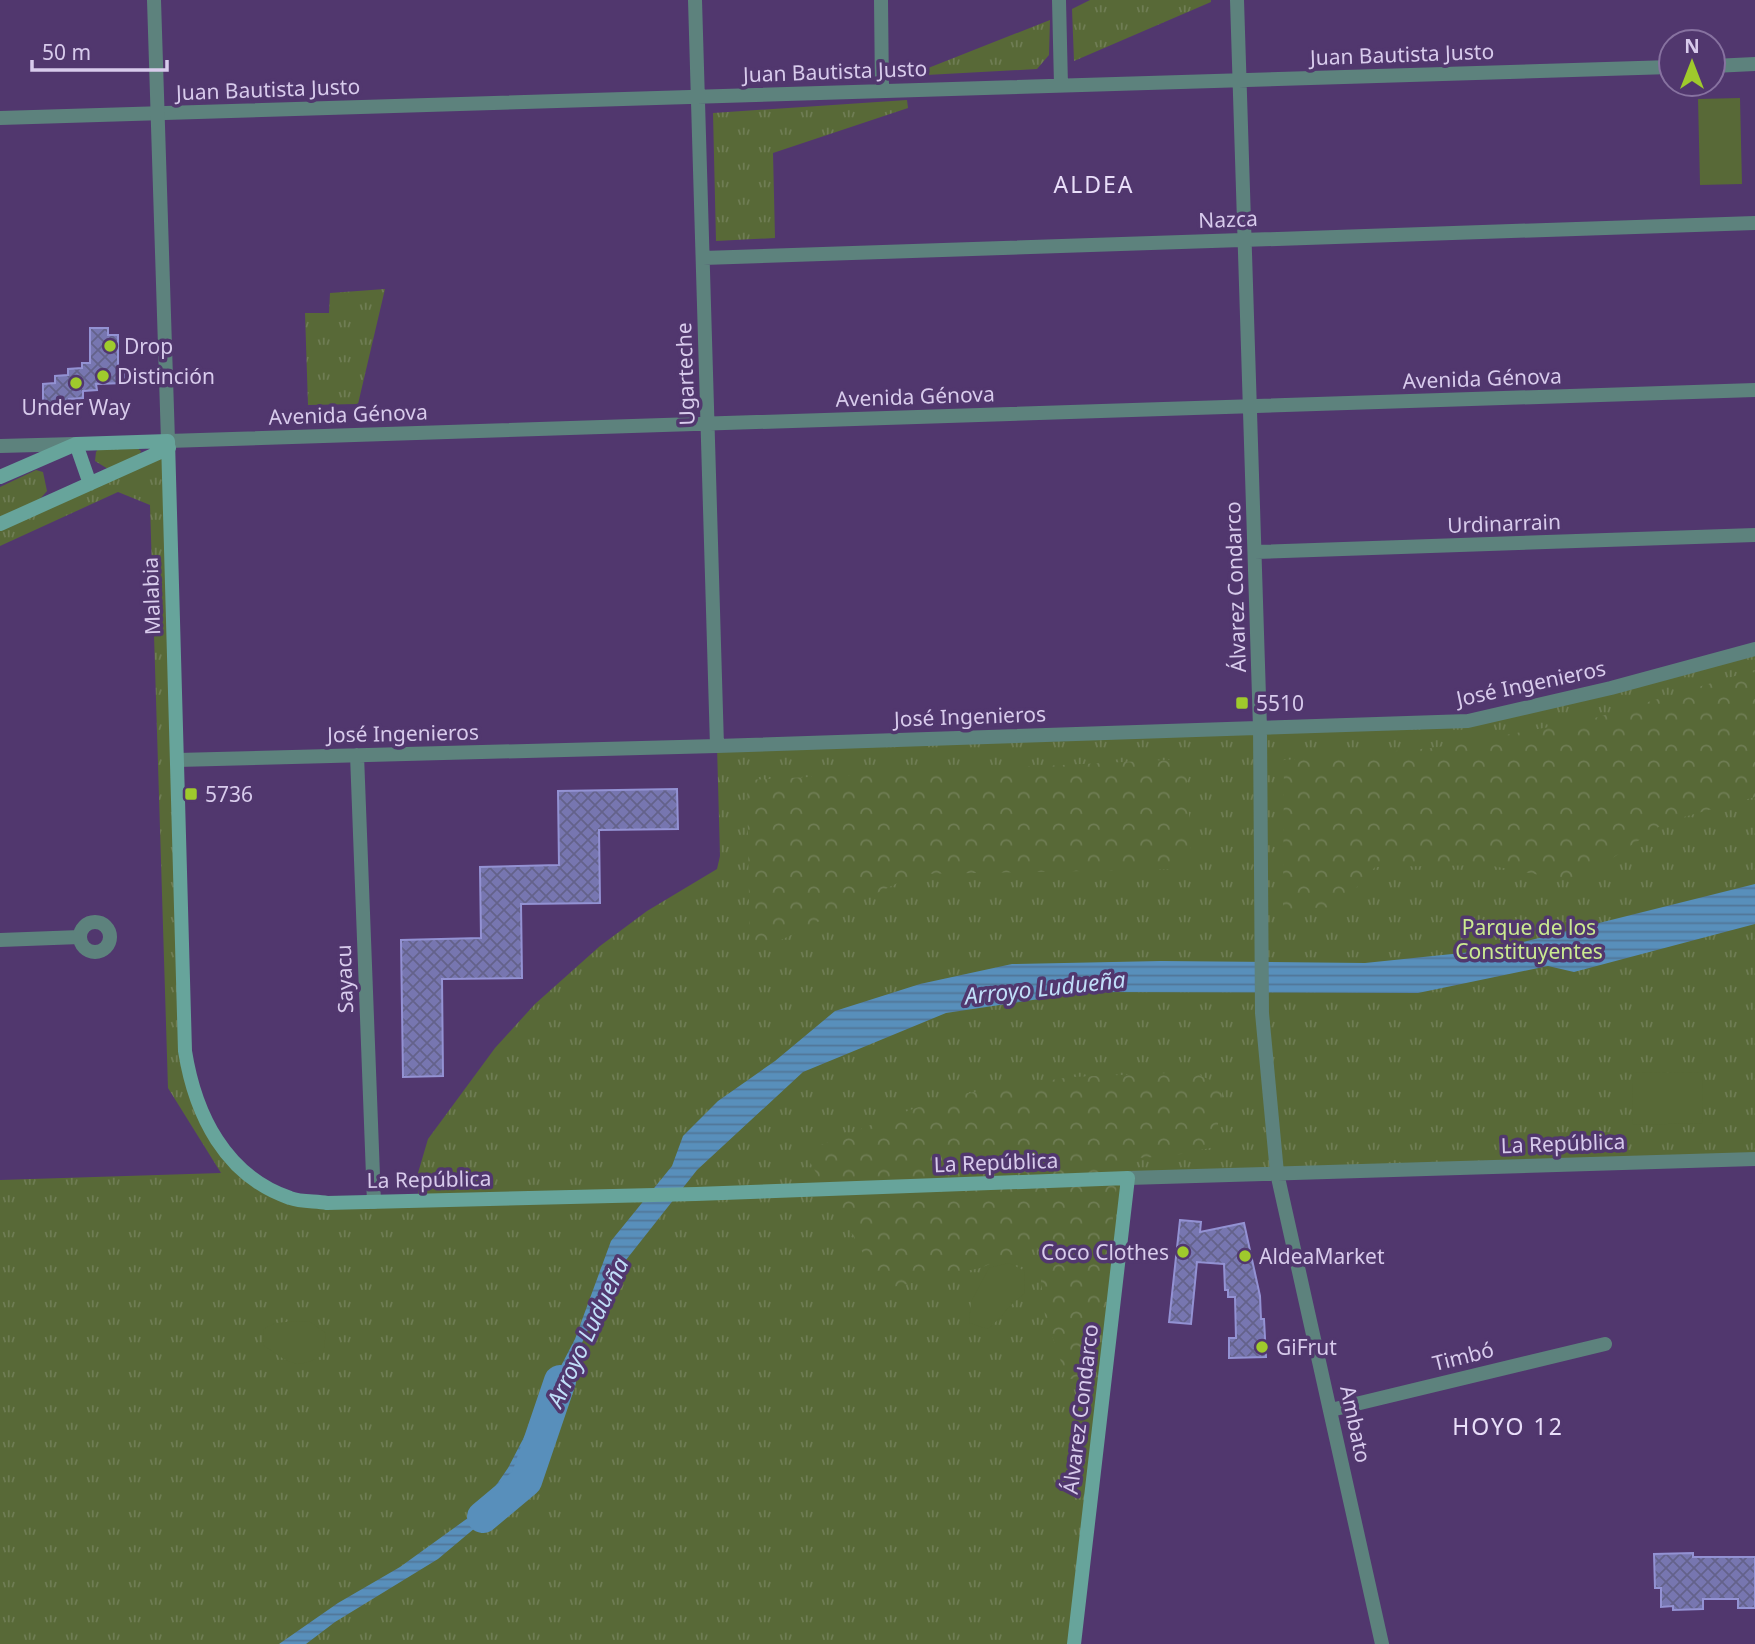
<svg xmlns="http://www.w3.org/2000/svg" width="1755" height="1644" font-family="'Noto Sans',sans-serif">
	<style>
		.grass { fill: url(#grass-tufts) }
		.forest { fill: url(#forest-crowns) }
		.pitch { fill: #586937 }
		.water { fill: url(#water-rules) }
		.lines { fill: none; stroke-linecap: round; stroke-linejoin: round }
		.river { stroke: #588fbb; stroke-width: 32 }
		.building { fill: url(#building-cross-hatch); stroke: #9392d3; stroke-width: 2 }
		.minor { stroke: #5d827d; stroke-width: 14 }
		.tertiary { stroke: #5d827d; stroke-width: 14 }
		.secondary { stroke: #67a49b; stroke-width: 14 }
		.poi-dot { fill: #9fca2c; stroke: #51376e; stroke-width: 2.5 }
		.labels { text-anchor: middle; dominant-baseline: central; stroke-width: 7; stroke-linejoin: round; paint-order: stroke }
		.street-label { font-size: 21px; fill: #d8cbec; stroke: #51376e }
		.poi-label { font-size: 21px; fill: #d8cbec; stroke: #51376e; text-anchor: start }
		.park-label { font-size: 21px; fill: #cbea91; stroke: #51376e }
		.neighbourhood-label { font-size: 23px; letter-spacing: 2px; fill: #e9def9; stroke: #51376e }
		.water-label { font-size: 23px; font-style: italic; fill: #c0def8; stroke: #51376e }
	</style>
	<defs>
		<pattern id="grass-tufts" width="24" height="20" patternUnits="userSpaceOnUse" patternTransform="scale(1.75)"><rect width="24" height="20" fill="#586937"/><path d="M3 7l-1-3M5 7V3M7 7l1-3M15 17l-1-3M17 17v-4M19 17l1-3" fill="none" stroke="#6f7d54"/></pattern>
		<pattern id="forest-crowns" width="20" height="18" patternUnits="userSpaceOnUse" patternTransform="scale(1.75)"><rect width="20" height="18" fill="#586937"/><path d="M2 6a3 3 0 1 1 6 0M12 15a3 3 0 1 1 6 0" fill="none" stroke="#6f7d54"/></pattern>
		<pattern id="water-rules" width="6" height="5" patternUnits="userSpaceOnUse" patternTransform="scale(1.75)"><rect width="6" height="5" fill="#588fbb"/><path d="M0 2.5h6" fill="none" stroke="#517698"/></pattern>
		<pattern id="building-cross-hatch" width="8" height="8" patternUnits="userSpaceOnUse" patternTransform="scale(1.75)"><rect width="8" height="8" fill="#7776b0"/><path d="M0 0l8 8M0 8l8-8" fill="none" stroke="#64628b"/></pattern>
	</defs>
	<rect width="100%" height="100%" fill="#51376e"/>
	<path class="grass" d="M1090 0H1211V2L1074 61 1072 9Z
		M1050 20 1049 55 1037 69 908 76Z
		M907 100 908 108 773 153 775 238 716 241 713 113Z
		M385 289 358 404 308 405 305 313H329L330 293Z
		M99 448H137L141 451 140 454 108 469 95 461 96 452Z
		M169 448 185 1051 225 1153 291 1199 418 1201V1173L428 1139 495 1048 535 1004 600 946 647 911 717 869 720 856 717 746 1468 721 1755 649V1159L1128 1178 1074 1644H0V1180L221 1173 168 1088 150 505 118 492 0 546V524Z
		M36 470 43 472 47 491 40 499 0 517V487Z"/>
	<path class="forest" d="M1755 670V797L1666 822 1577 882 1487 865 1375 867 1339 907 1283 909 1284 760 1433 748 1588 720Z
		M1186 759 1192 869 916 874 750 955 747 780Z
		M1193 1072 1223 1086 1215 1147 1171 1156 1120 1159 1094 1378 1067 1379 1045 1316 1037 1245 980 1268 884 1289 804 1152 888 1118 949 1096 1071 1077Z"/>
	<path class="pitch" d="M1740 98 1742 184 1700 185 1698 99Z
		M1702 1072 1703 1123 1633 1125 1632 1073Z
		M1009 1263 1025 1271 1024 1294C1010 1304 1001 1318 988 1329L969 1323 971 1302 989 1268Z
		M297 1321 310 1322 326 1333 323 1355C294 1372 288 1361 263 1345L264 1329 275 1323Z"/>
	<path class="water" d="M1755 884V924L1574 972 1548 966 1418 993 1086 992 946 1013 803 1072 697 1170 611 1279 512 1497 438 1559 335 1622 306 1644H279L338 1603 400 1567 479 1510 508 1468 575 1339 611 1241 672 1166 683 1136 718 1101 775 1061 835 1011 920 984 1012 964 1161 961 1365 963 1491 950Z"/>
	<g class="lines">
		<path class="river" d="M483 1517 526 1481 560 1381"/>
	</g>
	<path class="building" d="M90 328H108V335H118V369H124V383L96 384 97 390 83 391V398L69 399V403L43 404V384L55 383V376L68 375V369L82 368V363H90Z
		M677 789 678 829 599 830 600 903 521 904 522 978 442 979 443 1076 403 1077 401 940 481 938 480 867 559 865 558 791Z
		M1180 1220 1201 1222 1200 1232 1244 1223 1260 1296 1261 1319H1264L1266 1357 1229 1358V1338H1236L1235 1297H1228V1290H1225L1224 1264 1197 1262 1191 1324 1169 1322Z
		M1693 1553V1557H1755V1608H1738V1599H1703V1609L1673 1610V1606L1661 1607V1588H1655L1654 1554Z"/>
	<g class="lines">
		<path class="minor" d="M695 0 717 746
			M881 0 882 91
			M1059 0 1061 85
			M1237 0 1260 728 1262 1013 1277 1173 1382 1644
			M1713 66 1755 64
			M0 118 1671 67
			M703 258 1755 223
			M168 441 1755 390
			M0 446 75 444
			M1255 552 1755 535
			M357 755 374 1202
			M177 760 717 746 1468 721 1611 688 1755 649
			M80 937a15 15 0 1 1 30 0a15 15 0 1 1-30 0Z
			M0 940 80 937
			M1128 1178 1755 1159
			M1331 1410 1605 1344"/>
		<path class="tertiary" d="M154 0 168 441"/>
		<path class="secondary" d="M76 444 90 484
			M0 477 76 444 168 441 185 1051C195 1114 225 1176 290 1198 301 1202 315 1201 327 1203L696 1194 1128 1178 1074 1644
			M0 524 169 448"/>
	</g>
	<g class="poi-dot">
		<circle cx="110" cy="346" r="7"/>
		<circle cx="103" cy="376" r="7"/>
		<circle cx="76" cy="383" r="7"/>
		<rect x="1235" y="696" width="14" height="14" rx="3.5"/>
		<rect x="184" y="787" width="14" height="14" rx="3.5"/>
		<circle cx="1183" cy="1252" r="7"/>
		<circle cx="1245" cy="1256" r="7"/>
		<circle cx="1262" cy="1347" r="7"/>
	</g>
	<g class="labels">
		<g class="street-label">
			<text transform="translate(1402 54) rotate(-2)">Juan Bautista Justo</text>
			<text transform="translate(835 71) rotate(-2)">Juan Bautista Justo</text>
			<text transform="translate(268 89) rotate(-2)">Juan Bautista Justo</text>
			<text transform="translate(1228 219) rotate(-2)">Nazca</text>
			<text transform="translate(685 374) rotate(-92)">Ugarteche</text>
			<text transform="translate(1482 378) rotate(-2)">Avenida Génova</text>
			<text transform="translate(915 396) rotate(-2)">Avenida Génova</text>
			<text transform="translate(348 414) rotate(-2)">Avenida Génova</text>
			<text transform="translate(1504 523) rotate(-2)">Urdinarrain</text>
			<text transform="translate(1235 587) rotate(-92)">Álvarez Condarco</text>
			<text transform="translate(151 596) rotate(-92)">Malabia</text>
			<text transform="translate(1531 683) rotate(-12)">José Ingenieros</text>
			<text transform="translate(970 716) rotate(-2)">José Ingenieros</text>
			<text transform="translate(403 733) rotate(-1)">José Ingenieros</text>
			<text transform="translate(344 979) rotate(-92)">Sayacu</text>
			<text transform="translate(1563 1143) rotate(-2)">La República</text>
			<text transform="translate(996 1162) rotate(-2)">La República</text>
			<text transform="translate(429 1179) rotate(-1)">La República</text>
			<text transform="translate(1463 1356) rotate(-14)">Timbó</text>
			<text transform="translate(1080 1409) rotate(-83)">Álvarez Condarco</text>
			<text transform="translate(1356 1424) rotate(78)">Ambato</text>
		</g>
		<g class="poi-label">
			<text x="124" y="346">Drop</text>
			<text x="117" y="376">Distinción</text>
			<text x="76" y="407" text-anchor="middle">Under Way</text>
			<text x="1256" y="703">5510</text>
			<text x="205" y="794">5736</text>
			<text x="1169" y="1252" text-anchor="end">Coco Clothes</text>
			<text x="1259" y="1256">AldeaMarket</text>
			<text x="1276" y="1347">GiFrut</text>
		</g>
		<g class="park-label">
			<text x="1529" y="927">Parque de los<tspan x="1529" dy="24">Constituyentes</tspan></text>
		</g>
		<g class="neighbourhood-label">
			<text x="1094" y="184">ALDEA</text>
			<text x="1508" y="1426">HOYO 12</text>
		</g>
		<g class="water-label">
			<text transform="translate(1045 987) rotate(-6)">Arroyo Ludueña</text>
			<text transform="translate(587 1332) rotate(-65)">Arroyo Ludueña</text>
		</g>
	</g>
	<g transform="translate(1692 63)"><circle r="33" fill="#51376e" stroke="#8772a0" stroke-width="2"/>
	<path d="M0-5L12 26L0 18L-12 26Z" fill="#9fca2c"/>
	<text y="-10" font-size="19" font-weight="bold" text-anchor="middle" fill="#d8cbec">N</text>
	</g>
	<path d="M32 60v10h135v-10" fill="none" stroke="#d8cbec" stroke-width="3.5"/>
	<text x="42" y="60" font-size="21" fill="#d8cbec" stroke="#51376e" stroke-width="5" paint-order="stroke">50 m</text>
</svg>
